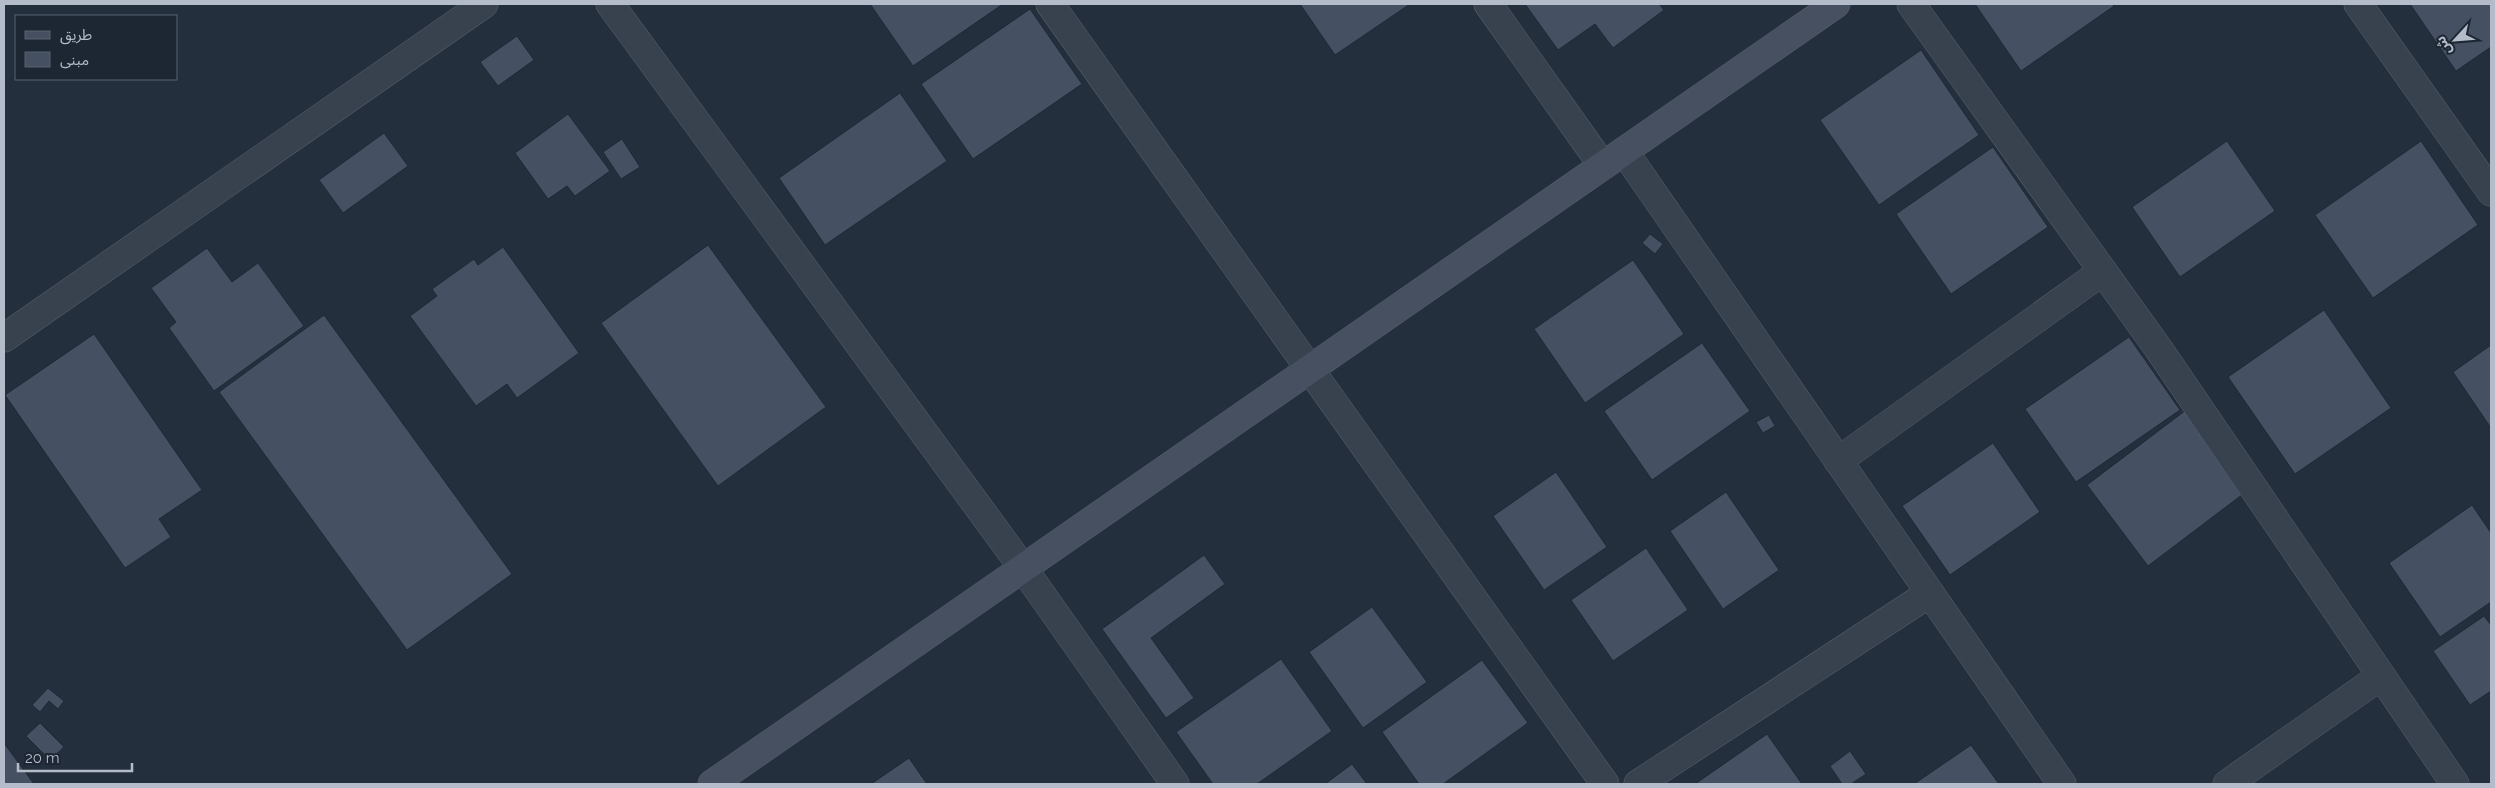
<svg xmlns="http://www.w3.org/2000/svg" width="2495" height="788" font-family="Raleway,'Noto Sans Arabic',sans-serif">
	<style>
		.building { fill: #455162; stroke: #1f2835 }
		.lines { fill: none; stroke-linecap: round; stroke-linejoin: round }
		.street-casing { stroke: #565f6c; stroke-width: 29 }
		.secondary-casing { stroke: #565f6c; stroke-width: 29 }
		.street { stroke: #38414e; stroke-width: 28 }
		.secondary { stroke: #465061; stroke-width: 28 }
	</style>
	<rect width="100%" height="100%" fill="#242f3e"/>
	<path class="building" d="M870 4H1003L913 66Z
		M1300 4H1410L1335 55Z
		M1525 4H1659L1664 10 1613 48 1595 24 1558 50Z
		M1975 4H2113L2114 6 2021 71Z
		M2410 4H2491V47L2456 71Z
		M1030 9 1082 84 973 159 921 84Z
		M517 36 534 60 498 86 480 62Z
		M1921 50 1979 135 1879 205 1820 120Z
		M900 93 947 161 825 245 779 178Z
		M568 114 610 171 575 196 567 186 548 199 515 153Z
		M384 133 408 166 343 213 319 180Z
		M622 139 640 167 621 179 603 152Z
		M2227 141 2275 211 2180 277 2132 207Z
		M2421 141 2478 225 2373 298 2315 215Z
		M1993 147 2048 227 1951 294 1896 214Z
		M1650 234 1663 244 1655 254 1642 243Z
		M708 245 826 407 718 486 601 323Z
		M503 247 579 353 517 398 507 384 476 406 410 316 437 296 432 289 474 259 478 265Z
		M207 248 232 282 258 263 304 326 214 391 169 328 176 322 151 288Z
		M1633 260 1684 334 1585 403 1534 329Z
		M2324 310 2391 408 2295 474 2228 377Z
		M324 315 512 574 407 650 219 392Z
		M94 334 202 490 159 519 171 537 125 568 5 395Z
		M2129 337 2180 410 2076 482 2025 409Z
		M1702 343 1750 411 1652 480 1604 411Z
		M2491 345V428L2453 372Z
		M2186 410 2247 491 2148 566 2087 485Z
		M1769 415 1775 426 1763 433 1756 422Z
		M1993 443 2040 512 1950 575 1902 506Z
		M1556 472 1607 547 1544 590 1493 516Z
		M1726 492 1779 570 1723 609 1670 531Z
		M2472 505 2491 533V602L2440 637 2389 563Z
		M1646 548 1688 610 1613 661 1571 600Z
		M1204 555 1225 584 1151 638 1194 698 1166 718 1102 629Z
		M1372 607 1427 682 1363 728 1309 652Z
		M2484 616 2491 625V691L2470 705 2433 651Z
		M1281 659 1332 731 1257 784H1213L1176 732Z
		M1482 660 1528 723 1443 784H1419L1382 732Z
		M48 688 64 701 58 709 49 701 40 712 32 705Z
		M40 723 64 747 50 760 26 736Z
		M1767 734 1802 784H1695Z
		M4 743 34 784H4Z
		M1971 745 1999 784H1914Z
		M1850 751 1866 774 1851 784H1842L1830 766Z
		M909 758 927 784H871Z
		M1352 764 1367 784H1325Z"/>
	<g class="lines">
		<defs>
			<path id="street" d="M610 4 1023 568 1175 784
				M1050 4 1605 784
				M1488 4 1603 166
				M1911 4 2158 348 2455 784
				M2358 4 2491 192
				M1624 151 2062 784
				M4 338 484 4
				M1838 461 2103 271
				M1638 784 1930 593
				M2227 784 2381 676"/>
			<path id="secondary" d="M712 784 1836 4"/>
		</defs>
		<use href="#street" class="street-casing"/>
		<use href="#secondary" class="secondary-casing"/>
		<use href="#street" class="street"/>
		<use href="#secondary" class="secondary"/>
	</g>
	<rect width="2495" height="788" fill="none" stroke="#b4bcc9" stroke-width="10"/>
	<rect x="15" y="15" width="162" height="65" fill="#1d2633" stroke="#59626f"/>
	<rect x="25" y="31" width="25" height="8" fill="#465061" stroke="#59626f"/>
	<text x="60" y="40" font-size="15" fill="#b4bcc9">طريق</text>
	<rect x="25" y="52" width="25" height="15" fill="#455162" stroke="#59626f"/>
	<text x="60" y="65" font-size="15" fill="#b4bcc9">مبنى</text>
	<g transform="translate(2455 40) rotate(244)" stroke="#1d2633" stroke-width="4" paint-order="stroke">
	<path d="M0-4L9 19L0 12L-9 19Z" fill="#b4bcc9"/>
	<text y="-8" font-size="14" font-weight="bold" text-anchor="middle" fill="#b4bcc9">ش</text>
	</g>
	<path d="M18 763v8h114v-8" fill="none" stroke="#b4bcc9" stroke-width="2.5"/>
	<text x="25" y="763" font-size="15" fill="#b4bcc9" stroke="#1d2633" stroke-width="4" paint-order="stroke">20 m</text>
</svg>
